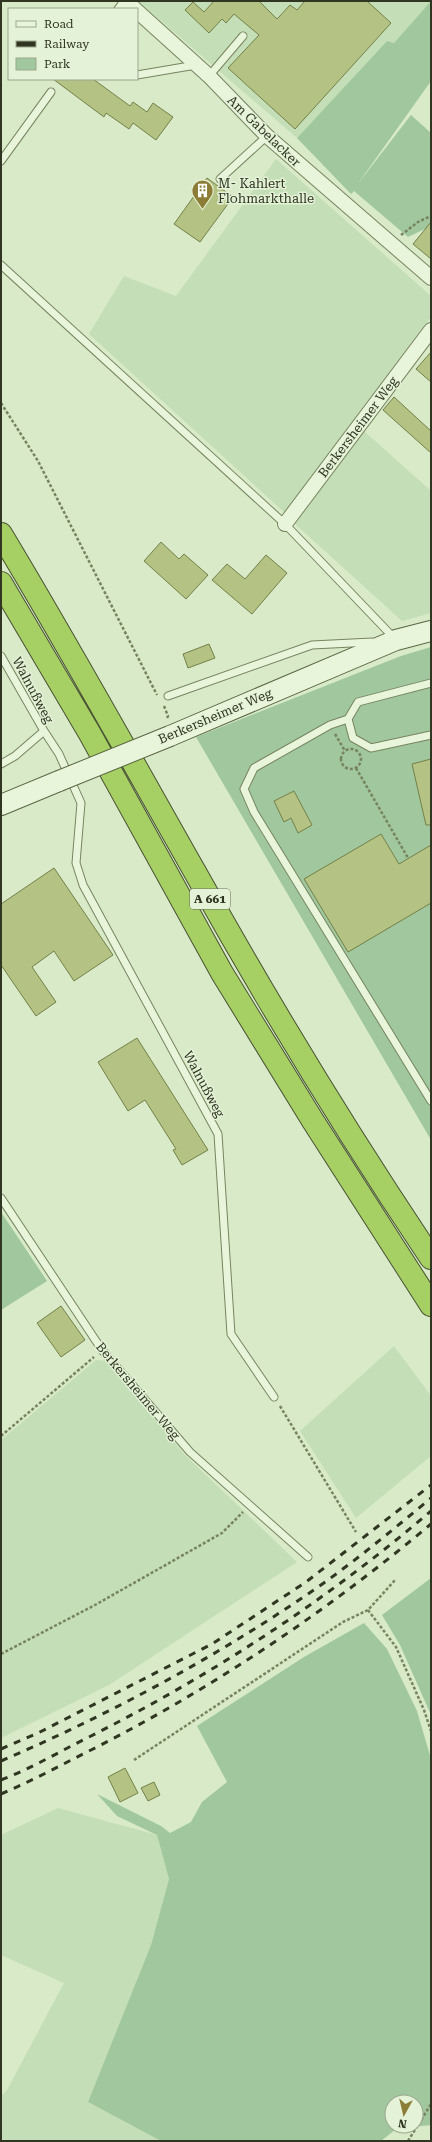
<svg xmlns="http://www.w3.org/2000/svg" width="432" height="2142" font-family="'Roboto Serif',serif">
	<style>
		.farmland { fill: #c4deb7 }
		.green { fill: #a0c79d; fill-rule: evenodd }
		.building { fill: #b4c383; stroke: #748048 }
		.lines { fill: none; stroke-linecap: round; stroke-linejoin: round }
		.lane-casing { stroke: #77845f; stroke-width: 9 }
		.street-casing { stroke: #77845f; stroke-width: 16 }
		.secondary-casing { stroke: #5a6642; stroke-width: 22 }
		.highway-casing { stroke: #495233; stroke-width: 24 }
		.path { stroke: #77845f; stroke-width: 2.5; stroke-dasharray: 3 2; stroke-linecap: butt }
		.lane { stroke: #e8f5db; stroke-width: 7 }
		.street { stroke: #e8f5db; stroke-width: 14 }
		.secondary { stroke: #e8f5db; stroke-width: 20 }
		.highway { stroke: #a6cf64; stroke-width: 22 }
		.rail { stroke: #303621; stroke-width: 3; stroke-dasharray: 7 7; stroke-linecap: butt }
		.secondary-bridge-casing { stroke: #5a6642; stroke-width: 22; stroke-linecap: butt }
		.secondary-bridge { stroke: #e8f5db; stroke-width: 20 }
		.labels { text-anchor: middle; dominant-baseline: central; stroke-width: 3; stroke-linejoin: round; paint-order: stroke }
		.shield { fill: #e4f2d7; stroke: #666e58; stroke-width: 1 }
		.shield-label { font-size: 12px; font-weight: bold; fill: #303621 }
		.street-label { font-size: 13px; fill: #303621; stroke: #e4f2d7 }
		.poi-label { font-size: 13px; fill: #303621; stroke: #e4f2d7; text-anchor: start }
	</style>
	<rect width="100%" height="100%" fill="#d8eac8"/>
	<path class="farmland" d="M138 1H431L394 43 387 41 297 138Z
		M276 159 431 296V317L285 513 89 334 124 276 176 296Z
		M364 431 431 491V613L402 621 294 523Z
		M394 1346 431 1396V1456L356 1518 300 1431Z
		M96 1360 106 1361 185 1455 297 1562 109 1685 1 1738V1440Z
		M58 1808 157 1835 169 1879 151 1945 88 2102 161 2141H1V2096L7 2090 64 1983 1 1955V1835Z"/>
	<path class="green" d="M431 1V81L357 185 411 115 431 133V226L408 237 354 191 351 194 297 138 387 41 394 43Z
		M431 647V1140L196 737 401 656Z
		M1 1212 47 1281 1 1310Z
		M431 1578V1715L400 1645 382 1615Z
		M364 1623 387 1649 417 1711 431 1759V2125L396 2129 381 2141H161L88 2102 151 1945 169 1879 157 1835 117 1816 97 1794 161 1826 170 1833 191 1822 202 1802 227 1782 197 1726 304 1657ZM392 2102H416V2126H392Z"/>
	<path class="building" d="M214 1H259L277 19 290 5 297 10 305 1H367L391 23 295 129 228 68 259 35 234 14 226 23 222 19 209 33 185 10 193 2 204 12Z
		M53 79H93L130 106 133 102 147 112 153 103 173 117 156 140 133 123 129 129 106 113 104 117Z
		M207 178 233 197 200 242 174 224Z
		M431 222V259L413 244Z
		M431 352V382L416 369Z
		M394 397 431 431V453L383 410Z
		M161 542 179 559 184 554 208 575 186 599 144 561Z
		M266 555 287 573 252 614 212 580 227 564 245 579Z
		M209 644 215 658 188 668 183 654Z
		M431 759V825H426L412 764Z
		M294 791 312 825 298 833 291 818 284 822 274 801Z
		M381 834 399 864 431 845V903L348 952 304 879Z
		M54 868 113 955 74 981 54 951 32 967 56 1002 36 1016 1 965V904Z
		M137 1038 208 1150 182 1165 173 1150 176 1149 145 1100 128 1111 98 1062Z
		M61 1306 85 1340 61 1357 37 1323Z
		M125 1768 138 1793 120 1802 108 1777Z
		M154 1782 160 1795 148 1801 141 1788Z"/>
	<g class="lines">
		<defs>
			<path id="lane" d="M118 9 124 1
				M137 75 196 65
				M209 76 243 36
				M1 161 51 92
				M220 179 267 136
				M1 265 285 524 394 638
				M1 656 44 731 15 756 1 764
				M431 683 358 702 348 719 353 738 371 748 431 735
				M168 696 312 645 372 642
				M348 719 330 725 254 768 244 789 254 812 431 1101
				M44 731 59 754 81 803 76 863 83 885 218 1134 231 1334 274 1397
				M1 1198 102 1350 190 1452 308 1557"/>
			<path id="street" d="M126 1 135 9
				M137 11 209 76 267 136 431 278
				M285 524 431 330"/>
			<path id="secondary" d="M170 736 396 640 431 631
				M1 805 59 781"/>
			<path id="highway" d="M1 534C68 645 131 759 195 872 268 1003 347 1133 431 1258
				M1 583 90 734 222 973 313 1121 431 1305"/>
		</defs>
		<use href="#lane" class="lane-casing"/>
		<use href="#street" class="street-casing"/>
		<use href="#secondary" class="secondary-casing"/>
		<use href="#highway" class="highway-casing"/>
		<path class="path" d="M401 235 418 222 431 216
			M1 403 38 461 157 695
			M164 706 168 716 167 718
			M335 734 345 751
			M341 759a10 10 0 1 1 20 0a10 10 0 1 1-20 0Z
			M356 768 408 858
			M280 1406 356 1532
			M1 1436 94 1357
			M368 1610 396 1647 424 1710 431 1731
			M1 1654 95 1605 222 1533 243 1512
			M134 1760 343 1622 368 1610 396 1579
			M408 2141 431 2104"/>
		<use href="#lane" class="lane"/>
		<use href="#street" class="street"/>
		<use href="#secondary" class="secondary"/>
		<use href="#highway" class="highway"/>
		<path class="rail" d="M1 1749 38 1733 212 1644 306 1582 431 1485
			M1 1761C106 1716 207 1662 302 1598 347 1568 389 1533 431 1498
			M1 1780C30 1769 57 1753 85 1739 209 1677 326 1601 431 1511
			M1 1794C32 1781 61 1765 91 1750 213 1688 326 1612 431 1524"/>
		<defs>
			<path id="secondary-bridge" d="M59 781 170 736"/>
		</defs>
		<use href="#secondary-bridge" class="secondary-bridge-casing"/>
		<use href="#secondary-bridge" class="secondary-bridge"/>
	</g>
	<defs>
		<symbol id="building-pin" viewBox="-11 -11 22 30"><path d="M0 17L-7.5 6A9.5 9.5 0 1 1 7.5 6Z" fill="#8c7c36" stroke="#e4f2d7"/><path d="M-4-6H4V6H1V3H-1V6H-4ZM-2.5-4.3h1.7v1.8h-1.7ZM.8-4.3h1.7v1.8H.8ZM-2.5-1h1.7V.8h-1.7ZM.8-1h1.7V.8H.8Z" fill="#fff"/></symbol>
	</defs>
	<g fill-rule="evenodd">
		<use href="#building-pin" x="190" y="178" width="25" height="34"/>
	</g>
	<g class="labels">
		<rect class="shield" x="190" y="889" width="40" height="20" rx="3"/>
		<g class="shield-label">
			<text x="210" y="899">A 661</text>
		</g>
		<g class="street-label">
			<text transform="translate(264 131) rotate(44)">Am Gabelacker</text>
			<text transform="translate(358 427) rotate(-53)">Berkersheimer Weg</text>
			<text transform="translate(33 690) rotate(62)">Walnußweg</text>
			<text transform="translate(215 716) rotate(-23)">Berkersheimer Weg</text>
			<text transform="translate(204 1084) rotate(62)">Walnußweg</text>
			<text transform="translate(138 1391) rotate(50)">Berkersheimer Weg</text>
		</g>
		<g class="poi-label">
			<text x="218" y="183">M- Kahlert<tspan x="218" dy="15">Flohmarkthalle</tspan></text>
		</g>
	</g>
	<rect width="432" height="2142" fill="none" stroke="#303621" stroke-width="4"/>
	<rect x="8" y="8" width="130" height="72" fill="#e4f2d7" stroke="#9ca78e"/>
	<rect x="16" y="21" width="20" height="6" fill="#e8f5db" stroke="#9ca78e"/>
	<text x="44" y="28" font-size="12" fill="#303621">Road</text>
	<rect x="16" y="41" width="20" height="6" fill="#303621" stroke="#9ca78e"/>
	<text x="44" y="48" font-size="12" fill="#303621">Railway</text>
	<rect x="16" y="58" width="20" height="12" fill="#a0c79d" stroke="#9ca78e"/>
	<text x="44" y="68" font-size="12" fill="#303621">Park</text>
	<g transform="translate(404 2114) rotate(188)"><circle r="19" fill="#e4f2d7" stroke="#9ca78e"/>
	<path d="M0-3L7 15L0 10L-7 15Z" fill="#8c7c36"/>
	<text y="-6" font-size="11" font-weight="bold" text-anchor="middle" fill="#303621">N</text>
	</g>
</svg>
